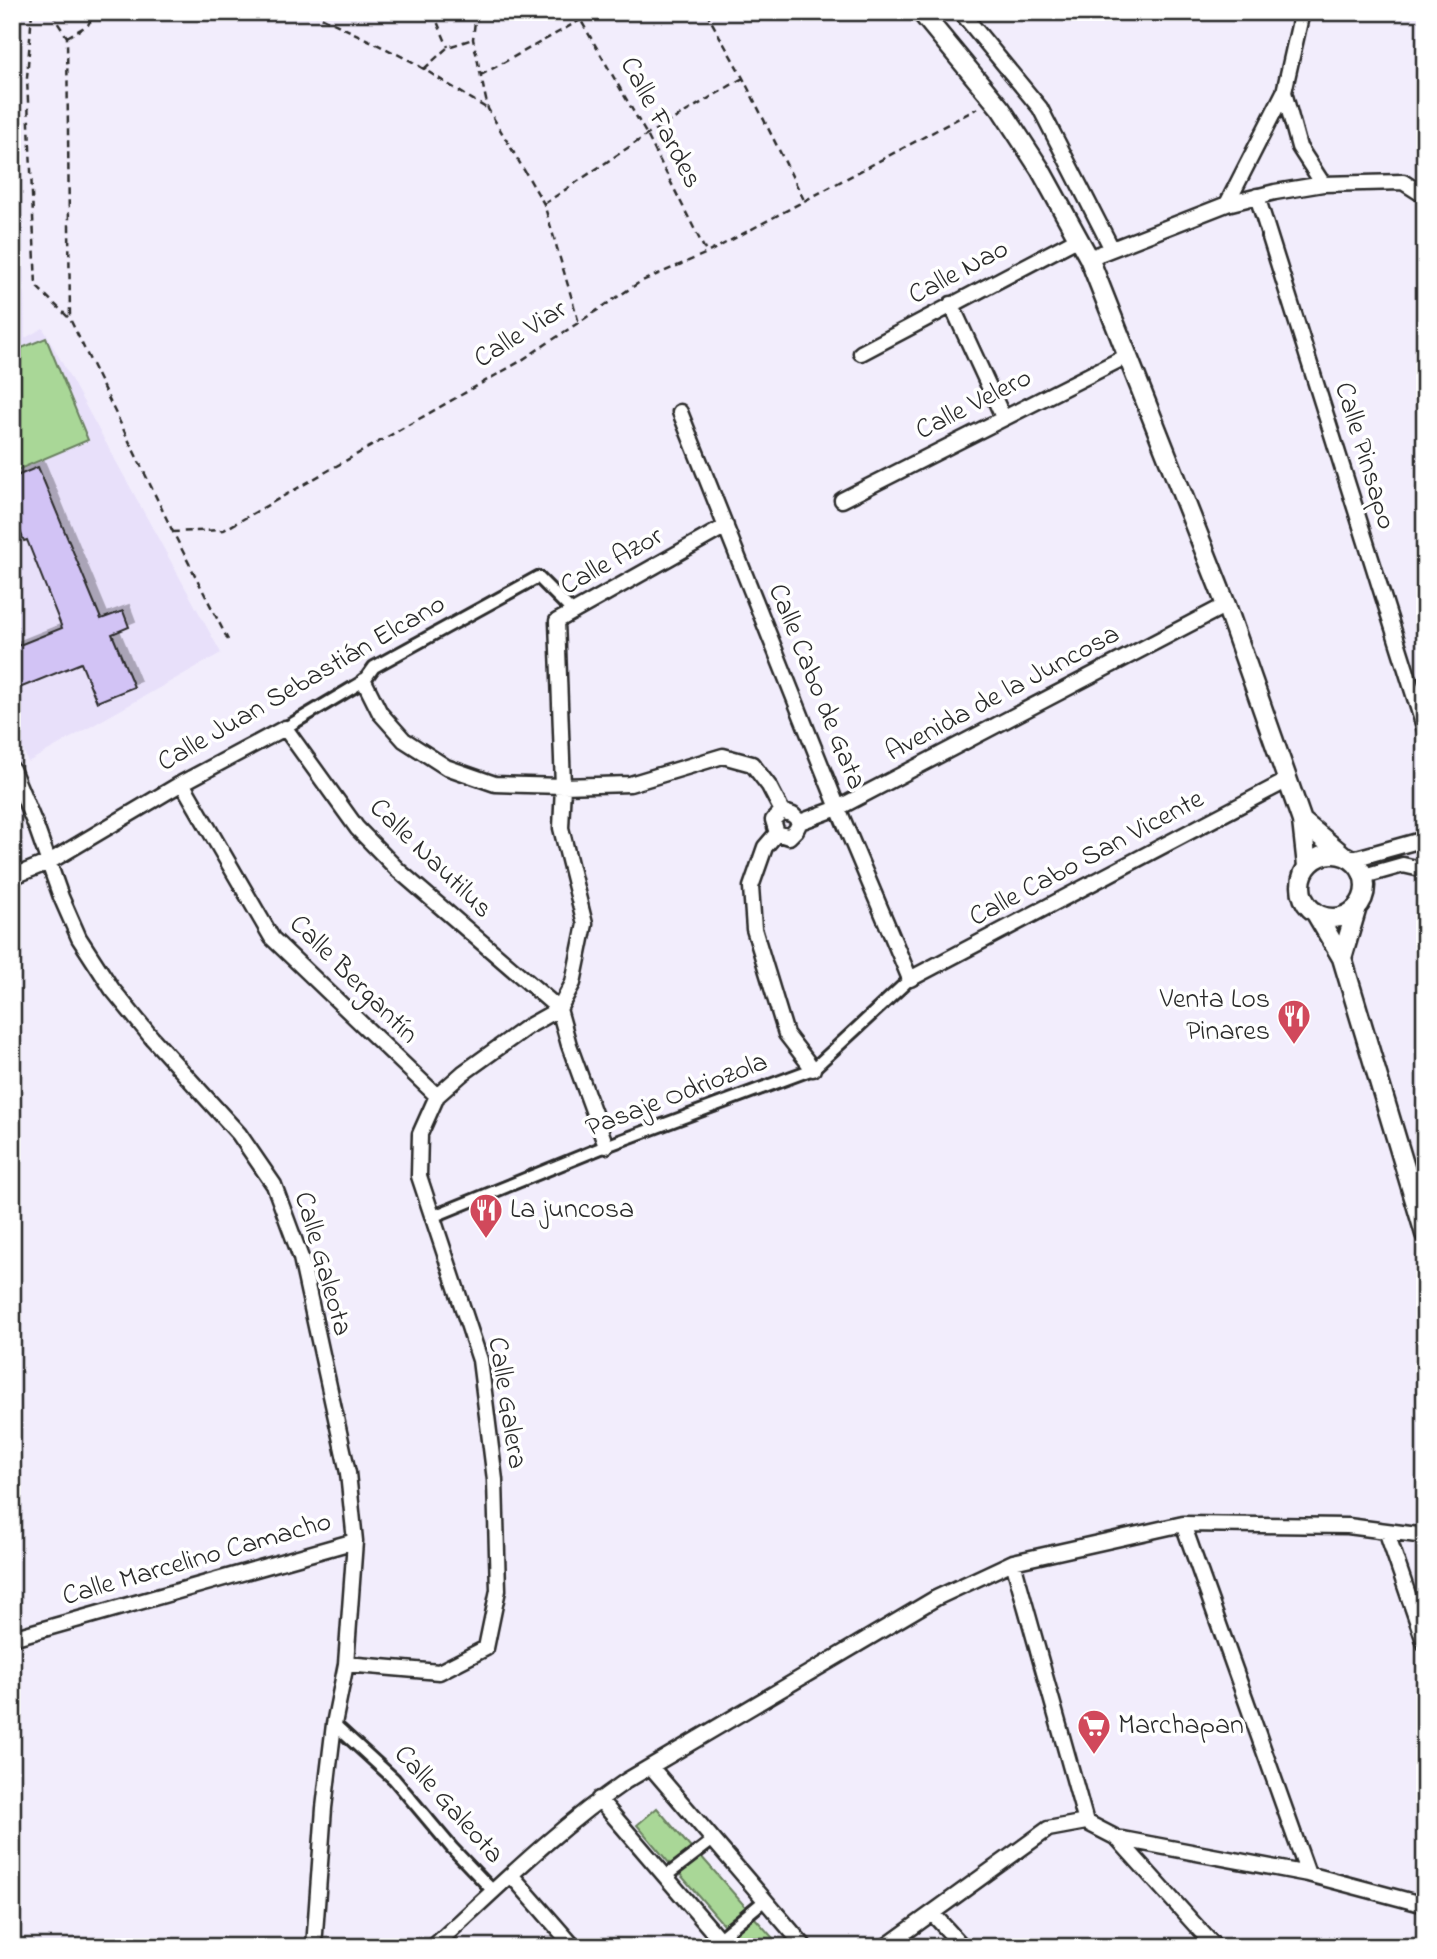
<svg xmlns="http://www.w3.org/2000/svg" width="1437" height="1959" font-family="'Indie Flower',sans-serif">
	<style>
		.built { fill: #e8e0fa }
		.green { fill: #a9d797; stroke: #6a8161; stroke-width: 2 }
		.building { fill: #d2c3f5; stroke: #2b2b2b; stroke-width: 2; filter: url(#shadow) }
		.lines { fill: none; stroke-linecap: round; stroke-linejoin: round }
		.pedestrian-casing { stroke: #2b2b2b; stroke-width: 16 }
		.minor-casing { stroke: #2b2b2b; stroke-width: 19 }
		.tertiary-casing { stroke: #2b2b2b; stroke-width: 23 }
		.path { stroke: #2b2b2b; stroke-width: 2.5; stroke-dasharray: 7 5; stroke-linecap: butt }
		.pedestrian { stroke: #fff; stroke-width: 10 }
		.minor { stroke: #fff; stroke-width: 14 }
		.tertiary { stroke: #fff; stroke-width: 18 }
		.labels { text-anchor: middle; dominant-baseline: central; stroke-width: 7; stroke-linejoin: round; paint-order: stroke }
		.street-label { font-size: 28px; fill: #2b2b2b; stroke: #fff }
		.poi-label { font-size: 28px; fill: #2b2b2b; stroke: #fff; text-anchor: start }
	</style>
	<defs>
		<filter id="shadow"><feDropShadow dx="6" dy="-6" stdDeviation="0" flood-color="#0004"/></filter>
	</defs>
	<rect width="100%" height="100%" fill="#f2edfc"/>
	<filter id="ink" filterUnits="userSpaceOnUse"><feTurbulence type="fractalNoise" baseFrequency=".0143" numOctaves="2"/><feDisplacementMap in="SourceGraphic" scale="14" xChannelSelector="R" yChannelSelector="G"/><feConvolveMatrix kernelMatrix="1 2 1 2 8 2 1 2 1" color-interpolation-filters="sRGB"/></filter>
	<g filter="url(#ink)">
		<path class="built" d="M12 221 23 222 25 338 43 328 221 653 28 762 12 723Z"/>
		<path class="green" d="M46 338 88 440 15 471 12 465V352Z
			M657 1808 695 1853 675 1870 637 1825Z
			M700 1855 750 1912 729 1931 679 1873Z
			M754 1917 781 1947H744L733 1935Z"/>
		<path class="building" d="M38 467 101 619 123 611 129 627 112 634 134 687 97 702 81 663 12 691V648L62 628 27 540 24 541 12 510V478Z"/>
		<g class="lines">
			<defs>
				<path id="pedestrian" d="M285 728 364 681 374 667 538 577 573 612
					M434 1216 606 1146 813 1069 910 979
					M334 1724 394 1779 452 1848 494 1892
					M666 1876 713 1840
					M719 1938 765 1900"/>
				<path id="minor" d="M961 12 1040 108 1112 249
					M1284 92 1302 12
					M1323 184 1299 147 1284 92 1227 204 1275 192 1323 184 1403 182 1425 196
					M1257 196 1425 730
					M1089 258 1227 204
					M951 304 1003 417
					M861 353 1079 238
					M680 412 838 808 910 979 1286 781
					M842 500 1129 355
					M364 681 380 713 404 740 446 767 495 784 563 786 630 784 723 756 752 764 769 786 782 811
					M12 769 37 829 61 897 79 938 112 989 152 1038 239 1134 274 1185 301 1258 348 1473 355 1541 346 1664 334 1724 324 1808 314 1947
					M182 783 272 938 437 1096
					M782 811 793 815 800 822 796 830 789 837 777 833 773 820Z
					M800 822 838 808 1226 605
					M777 833 765 847 751 887 754 929 786 1034 813 1069
					M1353 859 1425 839
					M1364 876 1403 865 1425 870
					M12 877 49 862 182 783 285 728 357 828 398 870 559 1009
					M606 1146 569 1045 559 1009 573 983 585 924 561 828 563 786 557 621 726 526
					M1183 1524 1308 1874
					M1387 1533 1425 1644
					M1013 1562 1086 1822
					M12 1638 355 1541
					M346 1664 439 1672 486 1648 498 1590 495 1480 480 1360 419 1176 420 1134 437 1096 463 1073 527 1027 559 1009
					M651 1767 805 1947
					M599 1799 726 1947
					M1117 1838 1215 1947
					M512 1876 574 1947
					M932 1913 963 1947
					M433 1947C495 1890 556 1829 626 1781L936 1598 1013 1562 1183 1524 1348 1526 1425 1536
					M885 1947 1048 1829 1086 1822 1117 1838 1308 1874 1425 1905"/>
				<path id="tertiary" d="M921 12 1001 109 1040 169 1089 258 1226 605 1302 821 1307 866
					M1302 821 1343 855
					M1301 886a32 32 0 1 1 64 0a32 32 0 1 1-64 0Z
					M1315 912 1342 958 1425 1234
					M1342 958 1357 907"/>
			</defs>
			<use href="#pedestrian" class="pedestrian-casing"/>
			<use href="#minor" class="minor-casing"/>
			<use href="#tertiary" class="tertiary-casing"/>
			<path class="path" d="M32 12 27 78 36 286 70 319 173 532
				M55 12V19L67 37 70 319
				M311 12 411 61 486 108
				M433 12 448 47
				M476 12 473 39 488 109 544 204 579 323
				M576 12 647 135 706 252
				M706 12 743 78 804 200
				M67 37 88 25 95 12
				M424 69 448 47 473 39
				M481 75 595 12
				M544 204 647 135 743 78
				M228 640 173 532 224 530 519 362 640 282 707 253 978 108"/>
			<use href="#pedestrian" class="pedestrian"/>
			<use href="#minor" class="minor"/>
			<use href="#tertiary" class="tertiary"/>
		</g>
	</g>
	<defs>
		<symbol id="restaurant-pin" viewBox="-11 -11 22 30"><path d="M0 17L-7.5 6A9.5 9.5 0 1 1 7.5 6Z" fill="#d1495b" stroke="#fff"/><path d="M-5-6h1v4h1v-4h1v4h1v-4h1v5L-1.5 .5V6h-2V.5L-5-1ZM5-6V6H3V1.5H1.5Q1.5-4 5-6Z" fill="#fff"/></symbol>
		<symbol id="supermarket-pin" viewBox="-11 -11 22 30"><path d="M0 17L-7.5 6A9.5 9.5 0 1 1 7.5 6Z" fill="#d1495b" stroke="#fff"/><path d="M-6-5.5h2.5l.6 2H6L4.5 2H-2.5L-4.4-4H-6ZM-1.5 3.2a1.3 1.3 0 1 0 .1 0ZM3 3.2a1.3 1.3 0 1 0 .1 0Z" fill="#fff"/></symbol>
	</defs>
	<g fill-rule="evenodd">
		<use href="#restaurant-pin" x="1275" y="997" width="38" height="52"/>
		<use href="#restaurant-pin" x="467" y="1191" width="38" height="52"/>
		<use href="#supermarket-pin" x="1075" y="1707" width="38" height="52"/>
	</g>
	<g class="labels">
		<g class="street-label">
			<text transform="translate(660 123) rotate(62)">Calle Fardes</text>
			<text transform="translate(959 273) rotate(-28)">Calle Nao</text>
			<text transform="translate(521 335) rotate(-32)">Calle Viar</text>
			<text transform="translate(974 405) rotate(-27)">Calle Velero</text>
			<text transform="translate(1364 456) rotate(73)">Calle Pinsapo</text>
			<text transform="translate(612 562) rotate(-29)">Calle Azor</text>
			<text transform="translate(302 684) rotate(-30)">Calle Juan Sebastián Elcano</text>
			<text transform="translate(816 687) rotate(68)">Calle Cabo de Gata</text>
			<text transform="translate(1003 694) rotate(-28)">Avenida de la Juncosa</text>
			<text transform="translate(430 859) rotate(44)">Calle Nautilus</text>
			<text transform="translate(1087 859) rotate(-28)">Calle Cabo San Vicente</text>
			<text transform="translate(353 980) rotate(45)">Calle Bergantín</text>
			<text transform="translate(677 1096) rotate(-21)">Pasaje Odriozola</text>
			<text transform="translate(322 1264) rotate(74)">Calle Galeota</text>
			<text transform="translate(506 1403) rotate(81)">Calle Galera</text>
			<text transform="translate(197 1560) rotate(-16)">Calle Marcelino Camacho</text>
			<text transform="translate(448 1805) rotate(48)">Calle Galeota</text>
		</g>
		<g class="poi-label">
			<text x="1270" y="1000" text-anchor="end">Venta Los<tspan x="1270" dy="32">Pinares</tspan></text>
			<text x="510" y="1210">La juncosa</text>
			<text x="1118" y="1726">Marchapan</text>
		</g>
	</g>
	<rect width="1437" height="1959" fill="none" stroke="#fff" stroke-width="42"/>
	<rect x="21" y="21" width="1395" height="1917" fill="none" stroke="#2b2b2b" stroke-width="2.5" filter="url(#ink)"/>
</svg>
